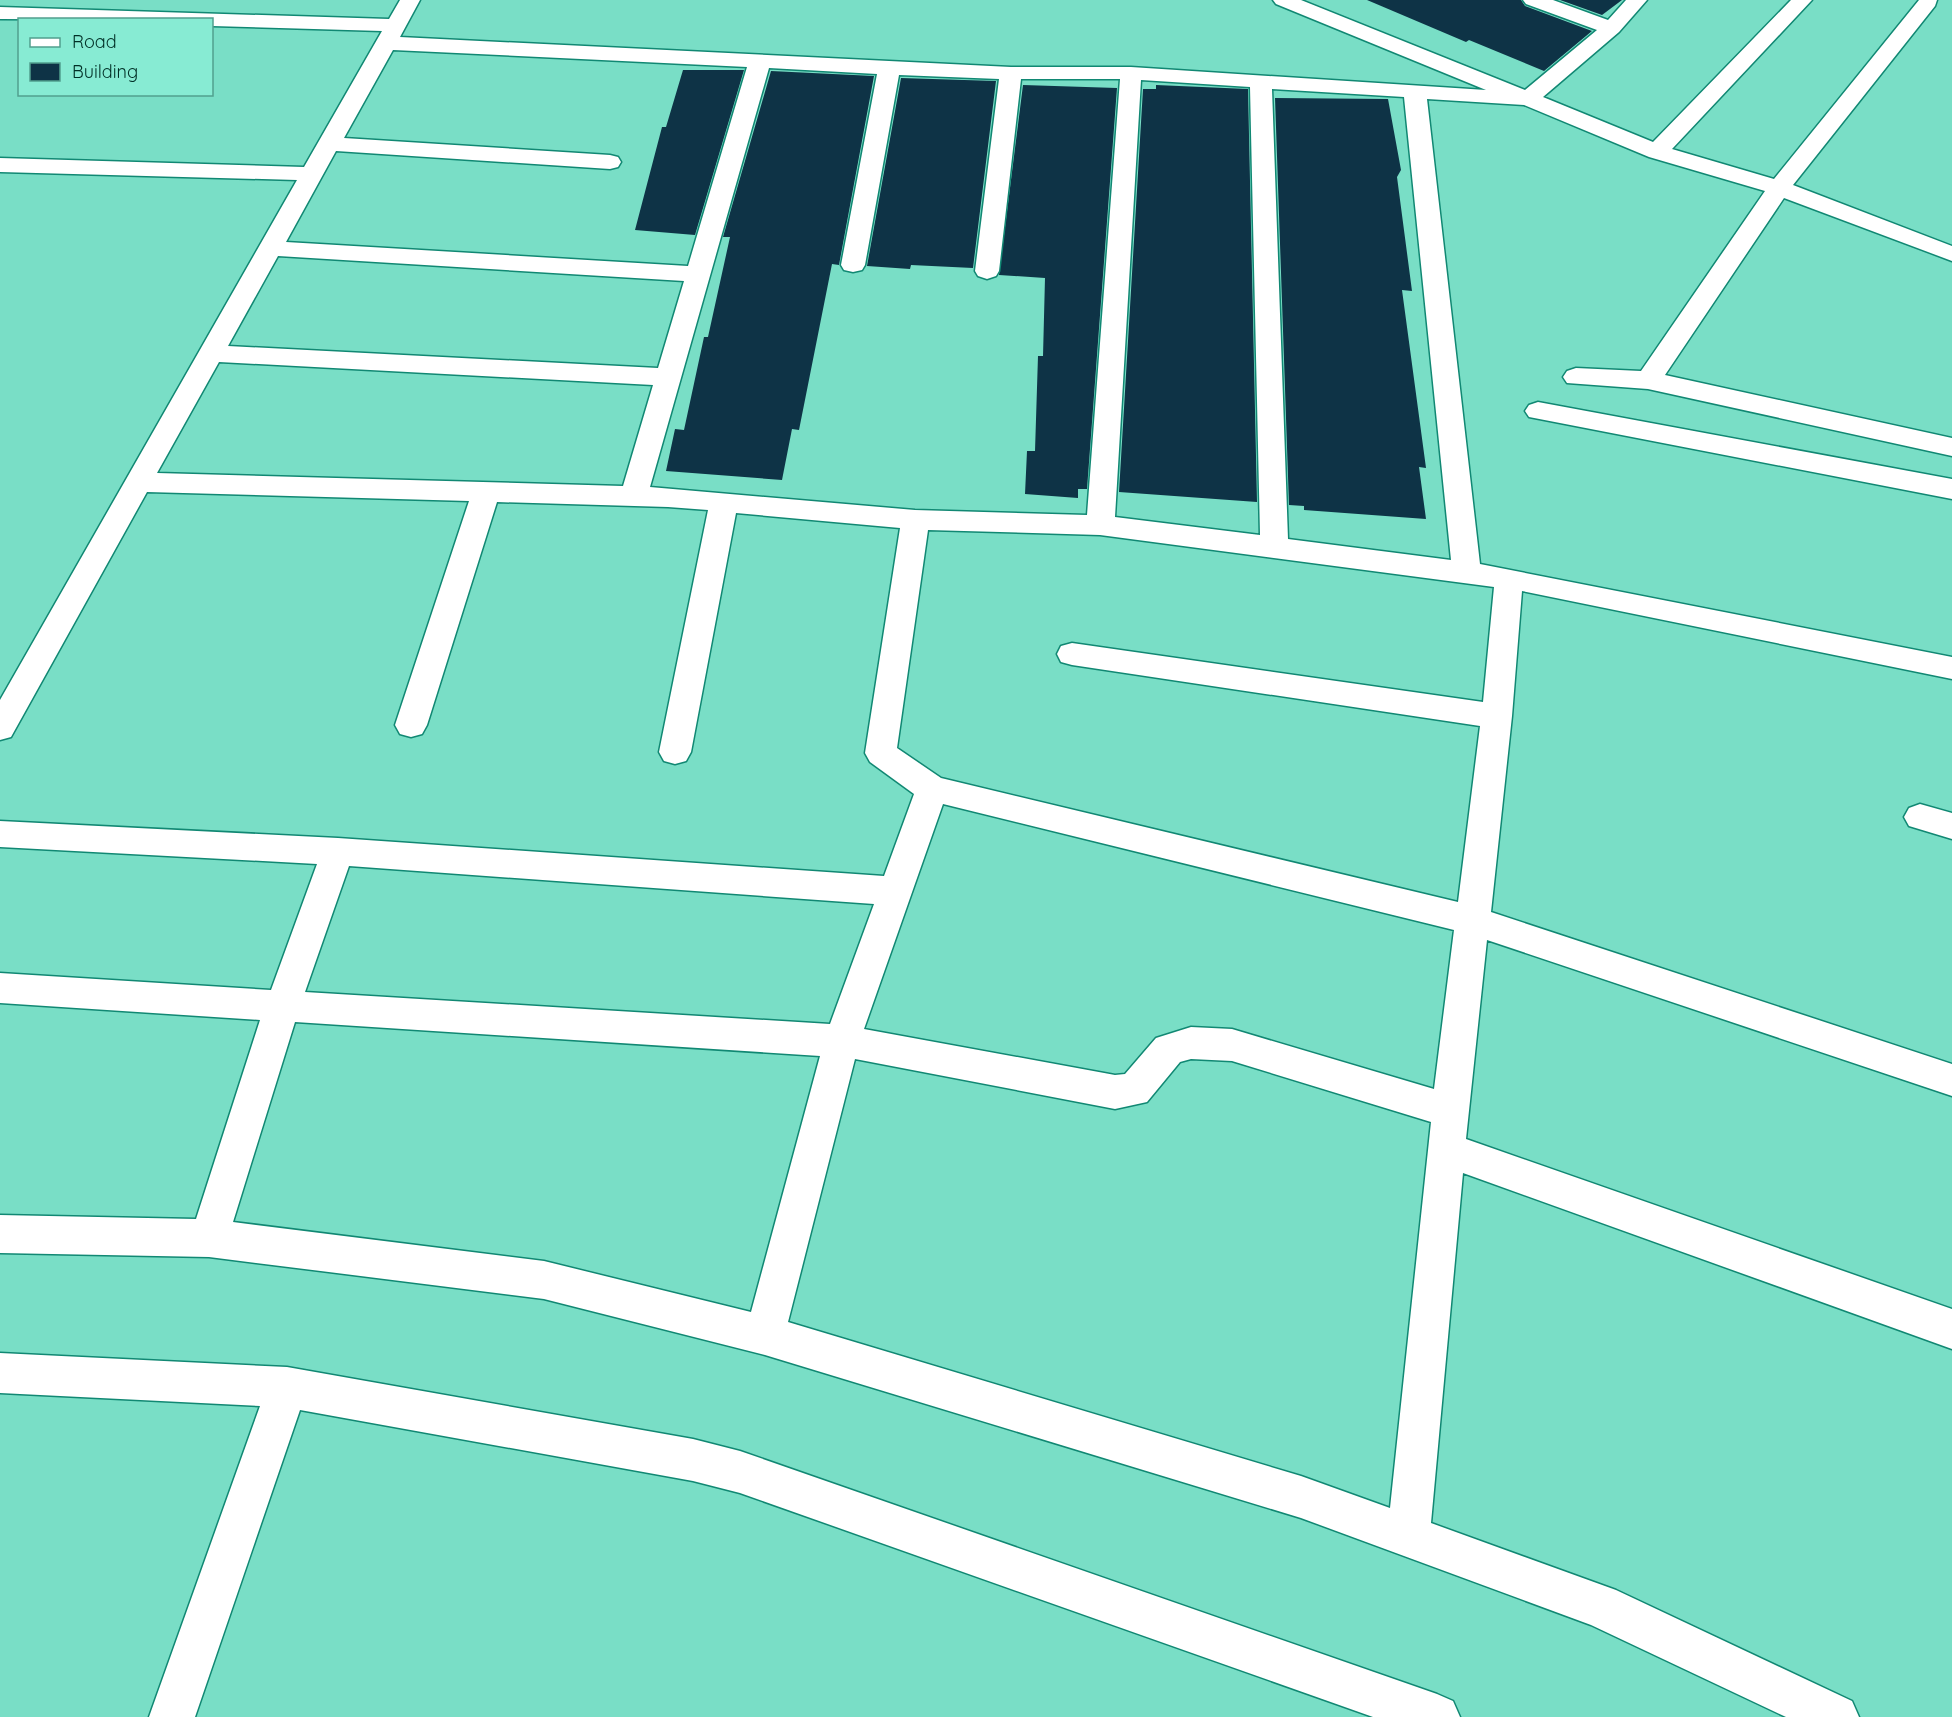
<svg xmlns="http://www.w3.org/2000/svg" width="1952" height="1717" font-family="Quicksand,sans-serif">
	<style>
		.building { fill: #0e3346 }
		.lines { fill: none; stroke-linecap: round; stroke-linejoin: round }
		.minor-casing { stroke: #118873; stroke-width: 3 }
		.minor { fill: #fff; fill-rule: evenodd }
	</style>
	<rect width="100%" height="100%" fill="#79dec6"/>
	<path class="building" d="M1367 0H1521L1525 6 1592 31 1544 71 1469 40 1466 42Z
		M1560 0H1622L1602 15Z
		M683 70H744L695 235 635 230 662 127H666Z
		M771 71 874 76 839 265 832 264 799 430 792 429 782 480 666 471 675 429 684 430 704 337H708L730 237H723Z
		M901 78 996 81 973 268 911 265 910 269 867 266Z
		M1023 85 1117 88 1087 489H1078V498L1025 494 1027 451H1035L1038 356H1043L1045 278 999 275Z
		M1156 85 1248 89 1257 502 1119 492 1143 89H1156Z
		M1275 98 1388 99 1401 170 1397 177 1412 291 1402 290 1426 468 1419 467 1426 519 1304 510V506L1289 505Z"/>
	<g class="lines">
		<defs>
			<path id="minor" d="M400 0H420L400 37 1011 67H1131L1486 90 1276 4 1273 0H1301L1525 90 1597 30 1526 4 1523 0H1553L1608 20 1626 0H1647L1619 32 1543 97 1653 142 1791 0H1812L1672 149 1774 179 1919 0H1937L1935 6 1793 185 1952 246V261L1784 198 1665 375 1952 438V456L1648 389 1567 383 1563 377 1567 371 1576 368 1641 371 1765 191 1649 157 1524 105 1427 99 1480 564 1952 657V679L1522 591 1512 716 1491 912 1952 1064V1096L1487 940 1466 1139 1952 1309V1349L1463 1173 1431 1523 1616 1590 1852 1701 1859 1717H1786L1591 1625 1301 1518 765 1355 544 1299 209 1257 0 1253V1215L196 1219 260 1020 0 1003V973L271 990 317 864 0 847V821L338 838 884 876 914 794 870 762 865 753 900 528 736 513 691 752 686 761 675 764 664 761 659 752 708 510 668 507 497 502 427 725 422 734 411 737 400 734 395 725 469 501 147 492 11 737 0 740V700L297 180 0 172V158L304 167 382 31 212 26V20L0 19V7L389 19ZM393 50 747 67 688 266 286 242 336 151 610 169 618 167 621 162 618 157 610 155 344 138ZM769 68 877 74 841 265 844 270 853 272 862 270 865 265 899 75 999 79 975 271 978 276 987 279 996 276 999 271 1021 79H1120L1087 515 915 510 650 487ZM1141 80 1250 87 1260 535 1115 517ZM1272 89 1404 97 1451 560 1288 539ZM278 256 684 281 658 368 228 346ZM219 362 653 385 623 486 157 473ZM928 530 1100 535 1494 587 1483 702 1072 643 1061 646 1057 654 1061 662 1072 665 1480 726 1458 902 941 778 897 748ZM943 804 1454 930 1434 1089 1232 1029 1191 1027 1156 1038 1125 1074 1115 1075 864 1029ZM349 866 874 904 830 1024 305 992ZM295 1022 820 1056 751 1312 544 1261 233 1222ZM855 1059 1115 1109 1147 1102 1180 1062 1191 1059 1232 1061 1431 1122 1390 1508 1301 1476 788 1322Z
				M1538 402 1952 479V499L1529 417 1525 411 1529 405Z
				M1920 804 1952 813V839L1909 826 1904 817 1909 808Z
				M0 1353 287 1367 693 1439 740 1451 1437 1694 1453 1701 1460 1717H1373L740 1493 693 1481 300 1410 195 1717H149L260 1406 0 1393Z"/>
		</defs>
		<use href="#minor" class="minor-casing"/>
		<use href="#minor" class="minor"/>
	</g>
	<rect x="18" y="18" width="195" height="78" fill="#87ebd3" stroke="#51a08e" stroke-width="1.5"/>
	<rect x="30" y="38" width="30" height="9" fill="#ffffff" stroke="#51a08e" stroke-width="1.5"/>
	<text x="72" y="48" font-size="18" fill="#002f26">Road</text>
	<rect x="30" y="63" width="30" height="18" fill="#0e3346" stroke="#51a08e" stroke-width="1.5"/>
	<text x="72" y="78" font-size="18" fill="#002f26">Building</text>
</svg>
